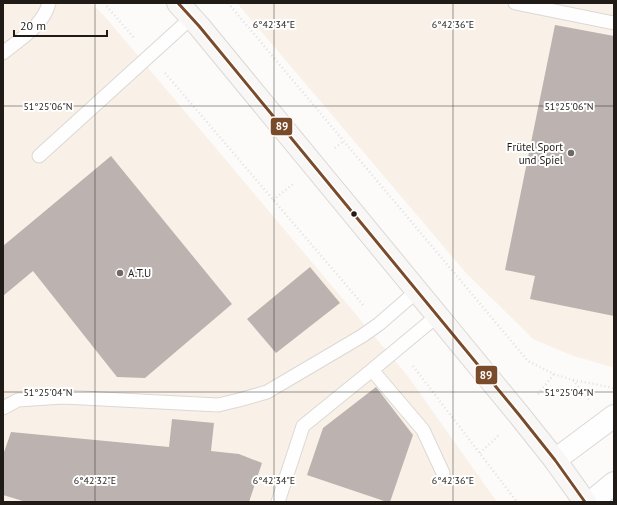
<svg xmlns="http://www.w3.org/2000/svg" width="617" height="505" font-family="'PT Sans',sans-serif">
	<style>
		.built { fill: #f9f1e8 }
		.building { fill: #bcb2af }
		.lines { fill: none; stroke-linecap: round; stroke-linejoin: round }
		.service-casing { stroke: #dbd8d5; stroke-width: 15 }
		.minor-casing { stroke: #dbd8d5; stroke-width: 24 }
		.secondary-casing { stroke: #dbd8d5; stroke-width: 24 }
		.path { stroke: #e1e0e0; stroke-width: 2.5; stroke-dasharray: 1 3; stroke-linecap: butt }
		.service { stroke: #fffefe; stroke-width: 13 }
		.minor { stroke: #fffefe; stroke-width: 22 }
		.secondary { stroke: #f9f7f5; stroke-width: 22 }
		.bus-1-casing { stroke: #fff; stroke-width: 6 }
		.bus-1 { stroke: #7a4b2a; stroke-width: 3 }
		.ticks { fill: none; stroke: #201b17; stroke-width: 1; stroke-opacity: 0.45 }
		.poi-dot { fill: #6d6966; stroke: #fff; stroke-width: 1.5 }
		.bus-dot { fill: #201b17; stroke: #fff; stroke-width: 1.5 }
		.labels { text-anchor: middle; dominant-baseline: central; stroke-width: 4; stroke-linejoin: round; paint-order: stroke }
		.poi-label { font-size: 11px; fill: #201b17; stroke: #fff; text-anchor: end }
		.ticks-label { font-size: 10px; text-anchor: middle; fill: #201b17; stroke: #fff; stroke-width: 4; stroke-linejoin: round; paint-order: stroke }
		.line-badge { stroke: #fff; stroke-width: 1.5 }
		.badge-label { font-size: 11px; text-anchor: middle; font-weight: bold; fill: #fff }
	</style>
	<rect width="100%" height="100%" fill="#fcfbf9"/>
	<path class="built" d="M3 3H92L107 19 407 375 497 502H3Z
		M237 3H614V366L612 367 573 356 533 339 466 273Z"/>
	<path class="building" d="M555 25 614 36V316L530 299 535 276 505 270Z
		M111 156 232 304 145 378 117 377 33 271 3 296V246Z
		M310 267 340 303 276 353 247 319Z
		M376 387 413 435 390 502H387L307 475 323 428Z
		M172 419 214 423 211 451 239 454 262 463 249 502H26L3 495V455L11 432 169 447Z"/>
	<g class="lines">
		<defs>
			<path id="service" d="M515 3 614 23
				M3 53C20 39 43 26 49 3
				M39 156 191 18
				M437 316 372 370 423 430 443 473
				M3 408 18 400 63 397 218 405 239 400 267 392 362 336 379 324 417 291
				M278 502 303 426 372 370"/>
			<path id="minor" d="M555 460 614 416
				M591 502 614 483"/>
			<path id="secondary" d="M178 3 199 26 520 416 555 460 585 502"/>
		</defs>
		<use href="#service" class="service-casing"/>
		<use href="#minor" class="minor-casing"/>
		<use href="#secondary" class="secondary-casing"/>
		<path class="path" d="M104 3 135 39
			M228 3 528 361 554 374 573 380 590 401
			M165 73 364 306
			M335 148 344 141
			M273 200 293 184
			M413 366 517 502
			M573 380 614 388
			M538 394 554 374
			M480 453 500 434"/>
		<use href="#service" class="service"/>
		<use href="#minor" class="minor"/>
		<use href="#secondary" class="secondary"/>
		<defs>
			<path id="bus-1" d="M178 3 199 26 520 416 555 460 585 502"/>
		</defs>
		<use href="#bus-1" class="bus-1-casing"/>
		<use href="#bus-1" class="bus-1"/>
	</g>
	<path class="ticks" d="M95 3V502M274 3V502M453 3V502M3 106H614M3 392H614"/>
	<g class="poi-dot">
		<circle cx="571" cy="153" r="4"/>
		<circle cx="120" cy="273" r="4"/>
	</g>
	<circle class="bus-dot" cx="354" cy="214" r="3.5"/>
	<g class="labels">
		<g class="poi-label">
			<text x="563" y="147">Frütel Sport<tspan x="563" dy="13">und Spiel</tspan></text>
			<text x="128" y="273" text-anchor="start">A.T.U</text>
		</g>
	</g>
	<g class="ticks-label">
		<text x="274" y="28">6°42'34"E</text>
		<text x="453" y="28">6°42'36"E</text>
		<text x="48" y="110">51°25'06"N</text>
		<text x="569" y="110">51°25'06"N</text>
		<text x="48" y="396">51°25'04"N</text>
		<text x="569" y="396">51°25'04"N</text>
		<text x="95" y="484">6°42'32"E</text>
		<text x="274" y="484">6°42'34"E</text>
		<text x="453" y="484">6°42'36"E</text>
	</g>
	<g class="line-badge">
		<rect x="270" y="117" width="23" height="19" rx="4" fill="#7a4b2a"/>
		<rect x="475" y="365" width="23" height="20" rx="4" fill="#7a4b2a"/>
	</g>
	<g class="badge-label">
		<text x="282" y="130">89</text>
		<text x="486" y="379">89</text>
	</g>
	<rect width="617" height="505" fill="none" stroke="#201b17" stroke-width="8"/>
	<path d="M14 30v6h93v-6" fill="none" stroke="#201b17" stroke-width="2"/>
	<text x="20" y="30" font-size="12" fill="#201b17" stroke="#ffffff" stroke-width="3" paint-order="stroke">20 m</text>
</svg>
